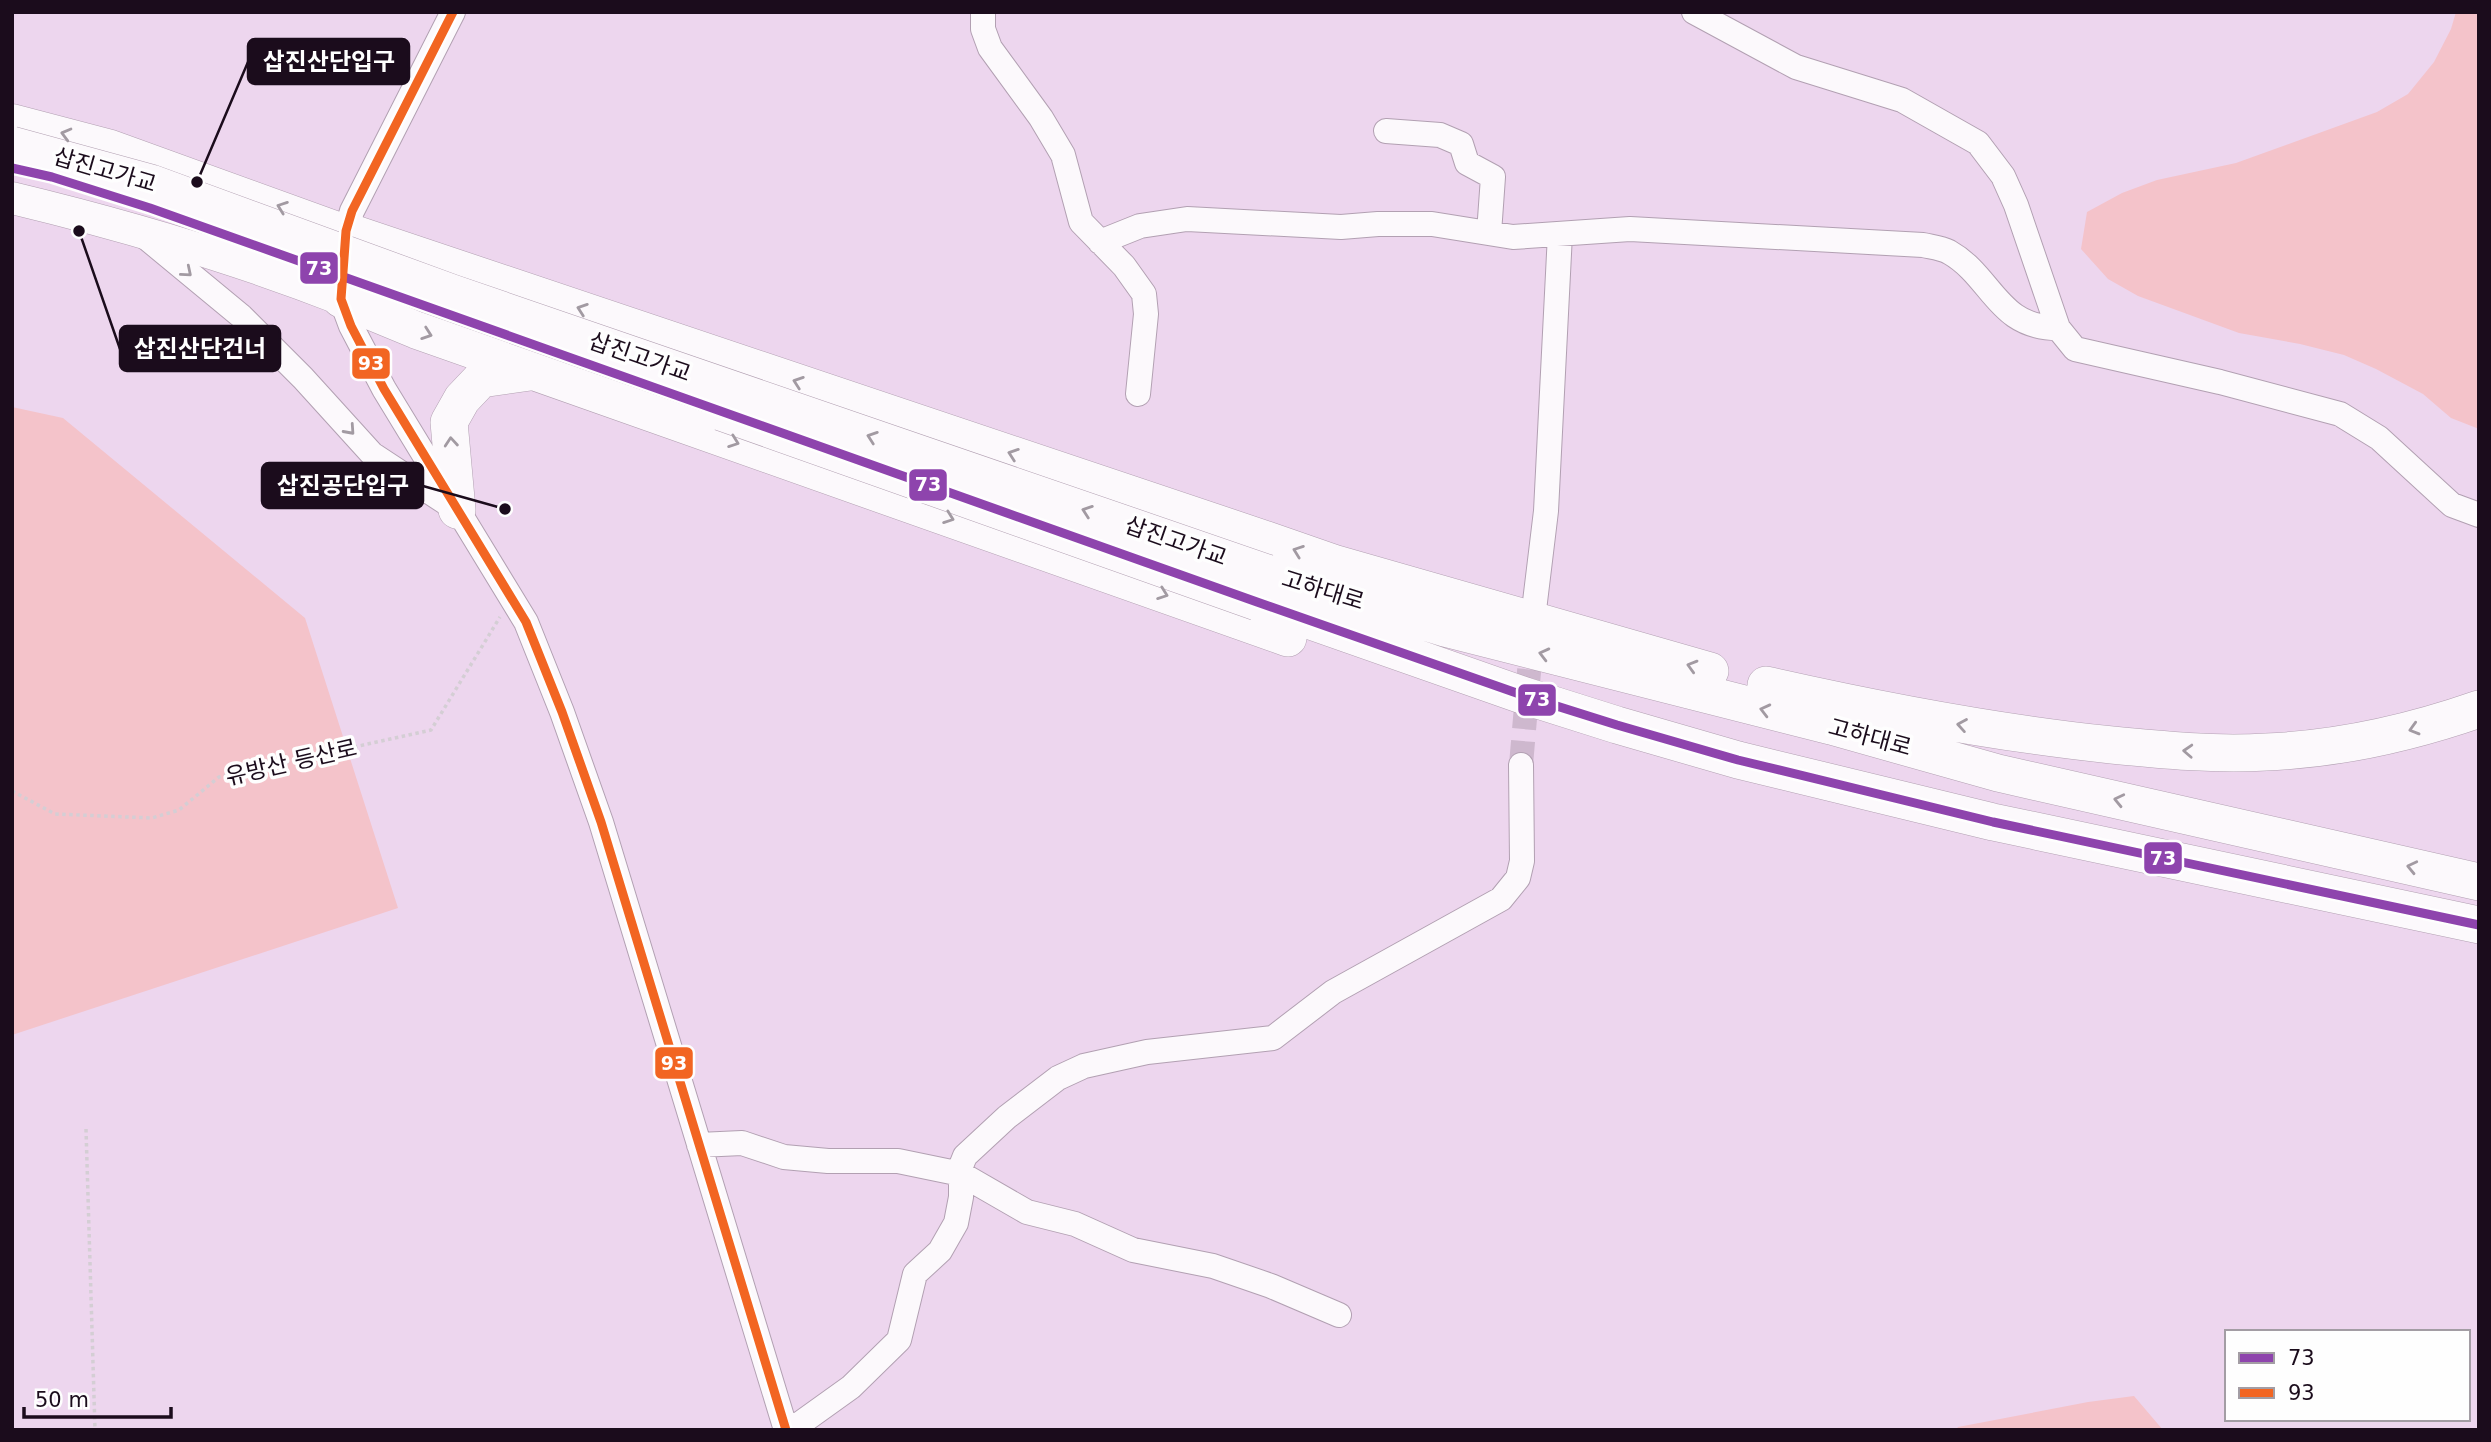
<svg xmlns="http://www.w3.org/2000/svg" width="2491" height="1442" font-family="'DejaVu Sans','Noto Sans KR',sans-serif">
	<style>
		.green { fill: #f4c3ca }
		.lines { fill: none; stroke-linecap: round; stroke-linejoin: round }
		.minor-tunnel { stroke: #ceb8ce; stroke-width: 24; stroke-dasharray: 24 12; stroke-linecap: butt }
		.minor-casing { stroke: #b2a0b2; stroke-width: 26 }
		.major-casing { stroke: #b2a0b2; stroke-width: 33 }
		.highway-casing { stroke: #b2a0b2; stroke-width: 38 }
		.path { stroke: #d4ced4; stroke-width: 3.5; stroke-dasharray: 3.5 3.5; stroke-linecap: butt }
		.minor { stroke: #fcf9fc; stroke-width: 24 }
		.major { stroke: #fcf9fc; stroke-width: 32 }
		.highway { stroke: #fcf9fc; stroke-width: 37 }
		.highway-bridge-casing { stroke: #b2a0b2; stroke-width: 38; stroke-linecap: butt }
		.highway-bridge { stroke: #fcf9fc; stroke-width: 37 }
		.bus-1-casing { stroke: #fefefe; stroke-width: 14 }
		.bus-2-casing { stroke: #fefefe; stroke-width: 14 }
		.bus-1 { stroke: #8e44ad; stroke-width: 9 }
		.bus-2 { stroke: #f26522; stroke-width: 9 }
		.oneway { stroke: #a29aa2 }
		.labels { text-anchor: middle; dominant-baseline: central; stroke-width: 7; stroke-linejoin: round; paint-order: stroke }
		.street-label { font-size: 23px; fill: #1b0c1c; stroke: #fefefe }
		.leader { fill: none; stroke: #1b0c1c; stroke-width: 2.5 }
		.callout-dot { fill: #1b0c1c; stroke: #fefefe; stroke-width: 2.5 }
		.callout { fill: #1b0c1c; stroke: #1b0c1c; stroke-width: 2.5 }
		.callout-label { font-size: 24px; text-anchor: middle; font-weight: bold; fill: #fff }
		.line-badge { stroke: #fefefe; stroke-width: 2.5 }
		.badge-label { font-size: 19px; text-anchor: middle; font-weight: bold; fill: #fff }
	</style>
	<rect width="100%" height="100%" fill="#edd6ee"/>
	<path class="green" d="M2456 12H2479V429L2451 418 2423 394 2376 369 2344 355 2300 344 2239 333 2138 296 2108 279 2081 249 2087 212 2122 193 2157 180 2236 163 2377 112 2408 94 2434 62 2451 29Z
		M12 407 63 418 305 618 398 908 12 1035Z
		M2134 1396 2163 1430H1956L1958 1427 2088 1402Z"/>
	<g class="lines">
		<path class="minor-tunnel" d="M1521 765 1532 637"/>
		<defs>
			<path id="minor" d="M453 12 352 211 346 231 341 299 351 326 384 389 526 622 562 712 601 822 786 1430
				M983 12V29L990 48 1041 118 1063 155 1081 222 1124 266 1144 294 1146 314 1138 394
				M1694 12 1796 67 1902 100 1978 143 2003 176 2016 205 2058 328 2075 349 2220 382 2340 414 2379 438 2452 505 2479 515
				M1386 131 1440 135 1461 144 1467 163 1493 177 1489 233
				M143 235 241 316 303 378 372 454 451 506
				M1100 242 1140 226 1187 219 1341 227 1378 224H1432L1513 237 1630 229 1923 245C1931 247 1941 248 1949 252 1993 277 1997 328 2058 328
				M1534 610 1546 511 1560 234
				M699 1145 742 1143 784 1157 828 1161H898L961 1174 1027 1212 1075 1224 1133 1250 1213 1266 1271 1286 1339 1315
				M791 1430 851 1387 899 1340 915 1274 940 1251 956 1223 961 1197V1166L965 1156 1007 1117 1058 1078 1084 1066 1147 1052 1273 1038 1333 992 1501 899 1518 878 1522 861 1521 765"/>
			<path id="major" d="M12 120 111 146 346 231
				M12 198C124 225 234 257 341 299"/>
			<path id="highway" d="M346 231 1267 540 1333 563 1353 575
				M341 299 416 330 1288 638
				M457 510 449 422 462 399 481 379 530 372
				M1333 563 1710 671
				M1267 573 1445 628 1831 726 1998 773 2479 882
				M1257 602 1525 696 1617 725 1738 760 1993 822 2479 925
				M1766 685C1881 711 1995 733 2112 745 2163 750 2214 755 2266 752 2339 749 2410 733 2479 709"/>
		</defs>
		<use href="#minor" class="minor-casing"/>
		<use href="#major" class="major-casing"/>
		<use href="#highway" class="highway-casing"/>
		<path class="path" d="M12 791 55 814 152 818 179 810 219 777 431 730 500 617
			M86 1129 95 1430"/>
		<use href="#minor" class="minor"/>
		<use href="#major" class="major"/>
		<use href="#highway" class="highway"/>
		<defs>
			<path id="highway-bridge" d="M12 145 151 183 452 293 1267 573
				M721 412 1257 602"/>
		</defs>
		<use href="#highway-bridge" class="highway-bridge-casing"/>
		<use href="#highway-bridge" class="highway-bridge"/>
		<defs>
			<path id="bus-1" d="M12 168 52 177 150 208 1257 602 1525 696 1617 725 1738 760 1993 822 2479 925"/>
			<path id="bus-2" d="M453 12 352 211 346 231 341 299 351 326 384 389 526 622 562 712 601 822 786 1430"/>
		</defs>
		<use href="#bus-1" class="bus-1-casing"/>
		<use href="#bus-2" class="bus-2-casing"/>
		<use href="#bus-1" class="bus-1"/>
		<use href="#bus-2" class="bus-2"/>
	</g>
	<defs><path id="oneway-chevron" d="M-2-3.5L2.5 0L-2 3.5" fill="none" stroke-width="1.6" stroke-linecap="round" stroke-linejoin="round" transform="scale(1.75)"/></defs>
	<g class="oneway">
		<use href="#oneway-chevron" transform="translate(66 134) rotate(-165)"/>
		<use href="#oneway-chevron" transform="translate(282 207) rotate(-160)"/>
		<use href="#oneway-chevron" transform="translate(187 272) rotate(40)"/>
		<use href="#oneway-chevron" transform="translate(582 309) rotate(-161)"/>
		<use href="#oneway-chevron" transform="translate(427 334) rotate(19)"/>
		<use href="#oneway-chevron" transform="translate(798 382) rotate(-161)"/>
		<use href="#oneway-chevron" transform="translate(350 430) rotate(48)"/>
		<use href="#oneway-chevron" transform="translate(872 437) rotate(-161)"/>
		<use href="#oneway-chevron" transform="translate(451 442) rotate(-95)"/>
		<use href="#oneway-chevron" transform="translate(734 442) rotate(20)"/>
		<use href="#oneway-chevron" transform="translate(1013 454) rotate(-161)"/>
		<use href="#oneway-chevron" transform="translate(1087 511) rotate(-161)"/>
		<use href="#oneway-chevron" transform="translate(949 518) rotate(20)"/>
		<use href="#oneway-chevron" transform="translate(1298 551) rotate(-160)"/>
		<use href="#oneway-chevron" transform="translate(1163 594) rotate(20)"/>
		<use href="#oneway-chevron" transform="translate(1544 654) rotate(-166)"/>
		<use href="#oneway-chevron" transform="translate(1692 666) rotate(-164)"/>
		<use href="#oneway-chevron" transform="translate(1765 710) rotate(-166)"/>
		<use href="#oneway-chevron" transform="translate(1962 725) rotate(-170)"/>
		<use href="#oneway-chevron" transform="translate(2414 729) rotate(164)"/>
		<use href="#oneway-chevron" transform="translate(2188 751) rotate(-177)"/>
		<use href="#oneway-chevron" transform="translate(2119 800) rotate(-167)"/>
		<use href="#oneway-chevron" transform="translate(2412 867) rotate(-167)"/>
	</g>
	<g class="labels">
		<g class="street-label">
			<text transform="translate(105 170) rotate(16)">삽진고가교</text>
			<text transform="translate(640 357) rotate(19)">삽진고가교</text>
			<text transform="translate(1176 541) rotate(19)">삽진고가교</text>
			<text transform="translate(1323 590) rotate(17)">고하대로</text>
			<text transform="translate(1870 737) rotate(15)">고하대로</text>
			<text transform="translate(291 762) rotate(-13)">유방산 등산로</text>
		</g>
	</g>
	<path class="leader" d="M197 182L248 62M79 231L120 349M505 509L423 486"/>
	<g class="callout-dot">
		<circle cx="197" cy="182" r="7"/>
		<circle cx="79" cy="231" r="7"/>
		<circle cx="505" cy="509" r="7"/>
	</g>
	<g class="callout">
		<rect x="248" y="39" width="161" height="45" rx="7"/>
		<rect x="120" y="326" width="160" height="45" rx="7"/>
		<rect x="262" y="463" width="161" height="45" rx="7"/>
	</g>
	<g class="callout-label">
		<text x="329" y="70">삽진산단입구</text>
		<text x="200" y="357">삽진산단건너</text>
		<text x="343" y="494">삽진공단입구</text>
	</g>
	<g class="line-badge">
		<rect x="299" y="251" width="40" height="34" rx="7" fill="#8e44ad"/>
		<rect x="351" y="347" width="40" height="33" rx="7" fill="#f26522"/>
		<rect x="908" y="468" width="40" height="34" rx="7" fill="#8e44ad"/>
		<rect x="1517" y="683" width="40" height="34" rx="7" fill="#8e44ad"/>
		<rect x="2143" y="841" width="40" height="34" rx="7" fill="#8e44ad"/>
		<rect x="654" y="1046" width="40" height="34" rx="7" fill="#f26522"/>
	</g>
	<g class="badge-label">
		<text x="319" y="275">73</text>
		<text x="371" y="370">93</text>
		<text x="928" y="491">73</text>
		<text x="1537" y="706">73</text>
		<text x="2163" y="865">73</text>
		<text x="674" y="1070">93</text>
	</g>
	<rect width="2491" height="1442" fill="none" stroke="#1b0c1c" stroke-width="28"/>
	<rect x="2225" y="1330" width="245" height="91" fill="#fefefe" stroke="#a39da4" stroke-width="2"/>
	<rect x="2239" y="1353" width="35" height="10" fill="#8e44ad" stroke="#a39da4" stroke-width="2"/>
	<text x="2288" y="1365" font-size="21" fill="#1b0c1c">73</text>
	<rect x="2239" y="1388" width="35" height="10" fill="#f26522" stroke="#a39da4" stroke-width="2"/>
	<text x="2288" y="1400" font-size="21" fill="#1b0c1c">93</text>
	<path d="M24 1407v10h147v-10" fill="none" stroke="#1b0c1c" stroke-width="3.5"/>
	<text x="35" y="1407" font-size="21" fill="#1b0c1c" stroke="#fefefe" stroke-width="5" paint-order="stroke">50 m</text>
</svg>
